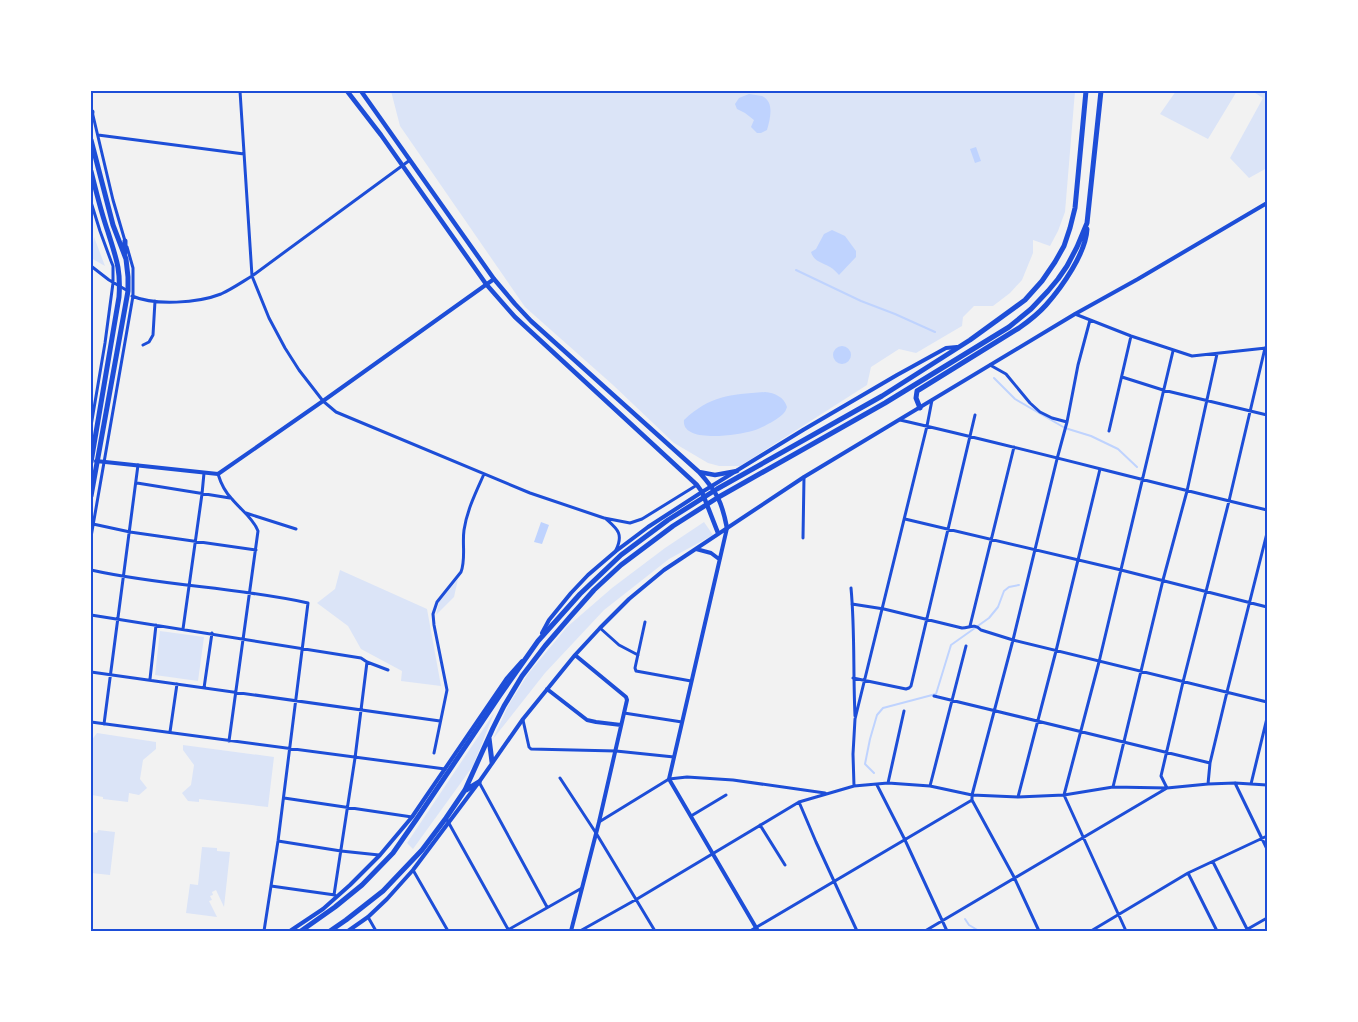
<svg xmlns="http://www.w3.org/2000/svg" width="1358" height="1022" font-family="Poppins,sans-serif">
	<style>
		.green { fill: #dbe4f7 }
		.water { fill: #bfd3fe }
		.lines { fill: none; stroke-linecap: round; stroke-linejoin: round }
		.stream { stroke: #bfd3fe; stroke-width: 2 }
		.minor { stroke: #1d4ed8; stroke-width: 3 }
		.tertiary { stroke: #1d4ed8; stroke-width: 4 }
		.secondary { stroke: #1d4ed8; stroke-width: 4.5 }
		.primary { stroke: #1d4ed8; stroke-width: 5 }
		.neatline { fill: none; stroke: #1d4ed8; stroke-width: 2 }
	</style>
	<rect width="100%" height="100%" fill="#f2f2f2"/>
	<path class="green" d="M391 91H1075L1065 212 1058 231 1050 246 1033 240V253L1022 280 1010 293 993 306H974L963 317 962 326 916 353 899 349 871 367 867 385 740 466H719L708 463 674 443 613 385 525 307 400 126Z
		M1176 91H1237L1208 139 1160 114Z
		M1252 91H1267V168L1249 178 1230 158 1263 98Z
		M94 237 105 266 91 258Z
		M704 522 713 535 669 559 604 610 545 673 493 739 508 706 528 674 567 627 612 588 665 548Z
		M340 570 427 609 441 686 401 681 402 671 361 649 348 626 317 603 335 589Z
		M458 579 454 597 436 615 439 602Z
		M160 631 204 637 198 681 155 675Z
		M494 713 473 766 413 849 407 843Z
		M97 733 156 742V749L143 760 140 779 147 788 139 795 129 793 128 802 103 799V797L92 795 91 741Z
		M183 745 274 757 268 807 199 799V802L188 801 182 793 191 785 194 765 183 750Z
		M98 830 115 832 110 875 91 873V832L97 833Z
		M202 847 217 848V851L230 852 224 907 216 890 212 892 213 895 210 896 212 900 209 901 217 917 186 913 190 884 198 885Z"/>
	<path class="water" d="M749 94C753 95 758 95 762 96 775 102 770 119 767 130L761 133H757L751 127 754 120 745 113 737 109 735 104 739 98Z
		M976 147 981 161 975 163 970 149Z
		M832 230 845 236 856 251V257L839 275C836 272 834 269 830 267 822 262 814 262 811 252L816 249 824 234Z
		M833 355a9 9 0 1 1 18 0a9 9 0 1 1-18 0Z
		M765 392C775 393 784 397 787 407 786 410 785 412 783 414 777 420 760 429 752 431 738 435 681 444 684 420 711 395 730 395 765 392Z
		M541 522 549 525 542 544 534 542Z"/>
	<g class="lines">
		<path class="stream" d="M796 270 861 301 895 314 935 332
			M994 378 1015 399 1065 428 1091 436 1118 449 1137 467
			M874 773 865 764 870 739 877 715 883 708 936 694 951 645 989 618 998 607 1004 591 1009 587 1019 585
			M965 919 969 925 979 931"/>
		<path class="minor" d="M240 91 252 276 269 318 285 348 299 370 323 401 336 412 530 493 604 518 630 523 642 519 697 485
			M91 107 113 200 125 241
			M98 135 244 154
			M91 202 100 231 111 261 113 266V283L105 343 91 426
			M91 266 109 280 128 291
			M132 296C155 306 198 303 221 294 232 289 242 282 252 276L410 160
			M1075 314 1131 336 1192 356 1266 348
			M143 345 149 342 153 335 155 301
			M990 365 1006 374 1030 403 1040 412 1052 418 1067 422
			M1122 377 1163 390 1267 415
			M900 420C1023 448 1144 481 1267 510
			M1109 431 1131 336
			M218 474C221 484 225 492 232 499 241 510 253 518 258 531L229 741
			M137 483 230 498
			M246 513 296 529
			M605 518C617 529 624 533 616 550
			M905 519 1121 570 1267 607
			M93 524 130 532 256 550
			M91 537 133 296V268L127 247
			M803 538 804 477
			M91 570C162 586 236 587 308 603L278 841 264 931
			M851 588C855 630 853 673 855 716
			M852 604 884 609 962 628C970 628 974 623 981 630L1013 640 1267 702
			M91 615 361 658 367 662 388 670
			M645 622 635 668 636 671 691 681
			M970 626 1014 447
			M600 628 619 645 638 655
			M183 629 202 494 204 473
			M91 672 440 721
			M853 678 906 689 909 688 911 686 975 415
			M150 679 156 625
			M204 688 212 633
			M934 696 1210 763
			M624 713 682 722
			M523 720 529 747 531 749 616 751 674 757
			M91 722 445 769
			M104 724 138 465
			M170 732 177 684
			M434 753 447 690 434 625 433 614 437 602 461 572C466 559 462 544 464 530 467 510 476 492 484 474
			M560 778 596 833 655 931
			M479 782 547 907
			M888 783 904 711
			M1235 783 1267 849
			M1208 784 1210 763 1227 692 1267 533
			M1251 784 1267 718
			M877 785 905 840 947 931
			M854 786 853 754 855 719 927 426 932 400
			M930 786 966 646
			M1113 787 1163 580 1187 491 1217 354
			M1018 797 1056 651 1100 469
			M284 798 412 817
			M799 802 816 842 857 931
			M691 816 726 795
			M446 818 509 931
			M599 822 669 779 687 777 733 780 825 793
			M760 825 785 865
			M278 841 341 851 379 855
			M1213 862 1248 931
			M413 870 448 931
			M1188 873 1217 931
			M271 886 335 895
			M334 895 355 758 367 662
			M368 917 376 931
			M1246 930 1267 918
			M506 931 582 888
			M580 931 637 899 799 802 854 786 888 783 930 786 972 795 1018 797 1064 795 1113 787 1167 788 1208 784 1235 783 1267 785
			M750 931 972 800
			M925 931 1167 788 1161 776 1183 682 1229 501 1265 348
			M1039 931 1014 877 972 800V795L1013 640 1057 459 1067 422 1078 365 1090 320
			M1091 931 1188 873 1267 836
			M1126 931 1064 795 1099 662 1173 351"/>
		<path class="tertiary" d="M96 461 218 474 323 401 494 279
			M727 528 669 779 758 931
			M696 549 711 553 719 559
			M542 633 549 620 571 593 588 575 616 551 648 527 702 492 803 430 897 375 946 348 957 347
			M547 689 587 720 596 722 621 725
			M290 931 323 909 350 885 380 855 412 817 427 795 507 678 522 661
			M348 931 368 917 387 899 413 870 479 782 523 719 575 655 600 628 629 599 664 570 804 477 1075 314 1138 279 1267 203
			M571 931 599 822 627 700 626 697 575 655"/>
		<path class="secondary" d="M347 91 381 135 486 284 515 317 697 485 702 492 718 533
			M361 91 494 279 515 304 531 321 699 472C717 492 722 502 727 528
			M699 472 715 475 737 471"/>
		<path class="primary" d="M91 117 92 112
			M91 140 113 225 126 259 128 277V291L91 496
			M91 171C96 191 101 212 108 232 116 258 121 269 119 297L91 462
			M125 241V253
			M920 408 916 398 917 391 1019 328C1029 321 1038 314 1046 305 1062 287 1086 253 1087 229
			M489 738 492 762
			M466 790 479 782
			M301 931 335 907 362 885 393 853 416 820 500 695 538 641 580 594 621 555 668 520 717 489 882 396 970 340 1025 300 1042 281 1055 262 1064 246 1070 228 1075 208 1086 91
			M330 931 346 920 383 891 422 850 446 818 465 790 493 728 504 706 522 676 545 646 570 617 594 590 621 565 673 526 717 498 885 403 1009 327 1031 309 1048 291 1058 279 1067 266 1077 247 1087 223 1101 91"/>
	</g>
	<rect width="1358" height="1022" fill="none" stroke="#ffffff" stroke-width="185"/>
	<rect x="92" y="92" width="1174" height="838" class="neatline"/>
</svg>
